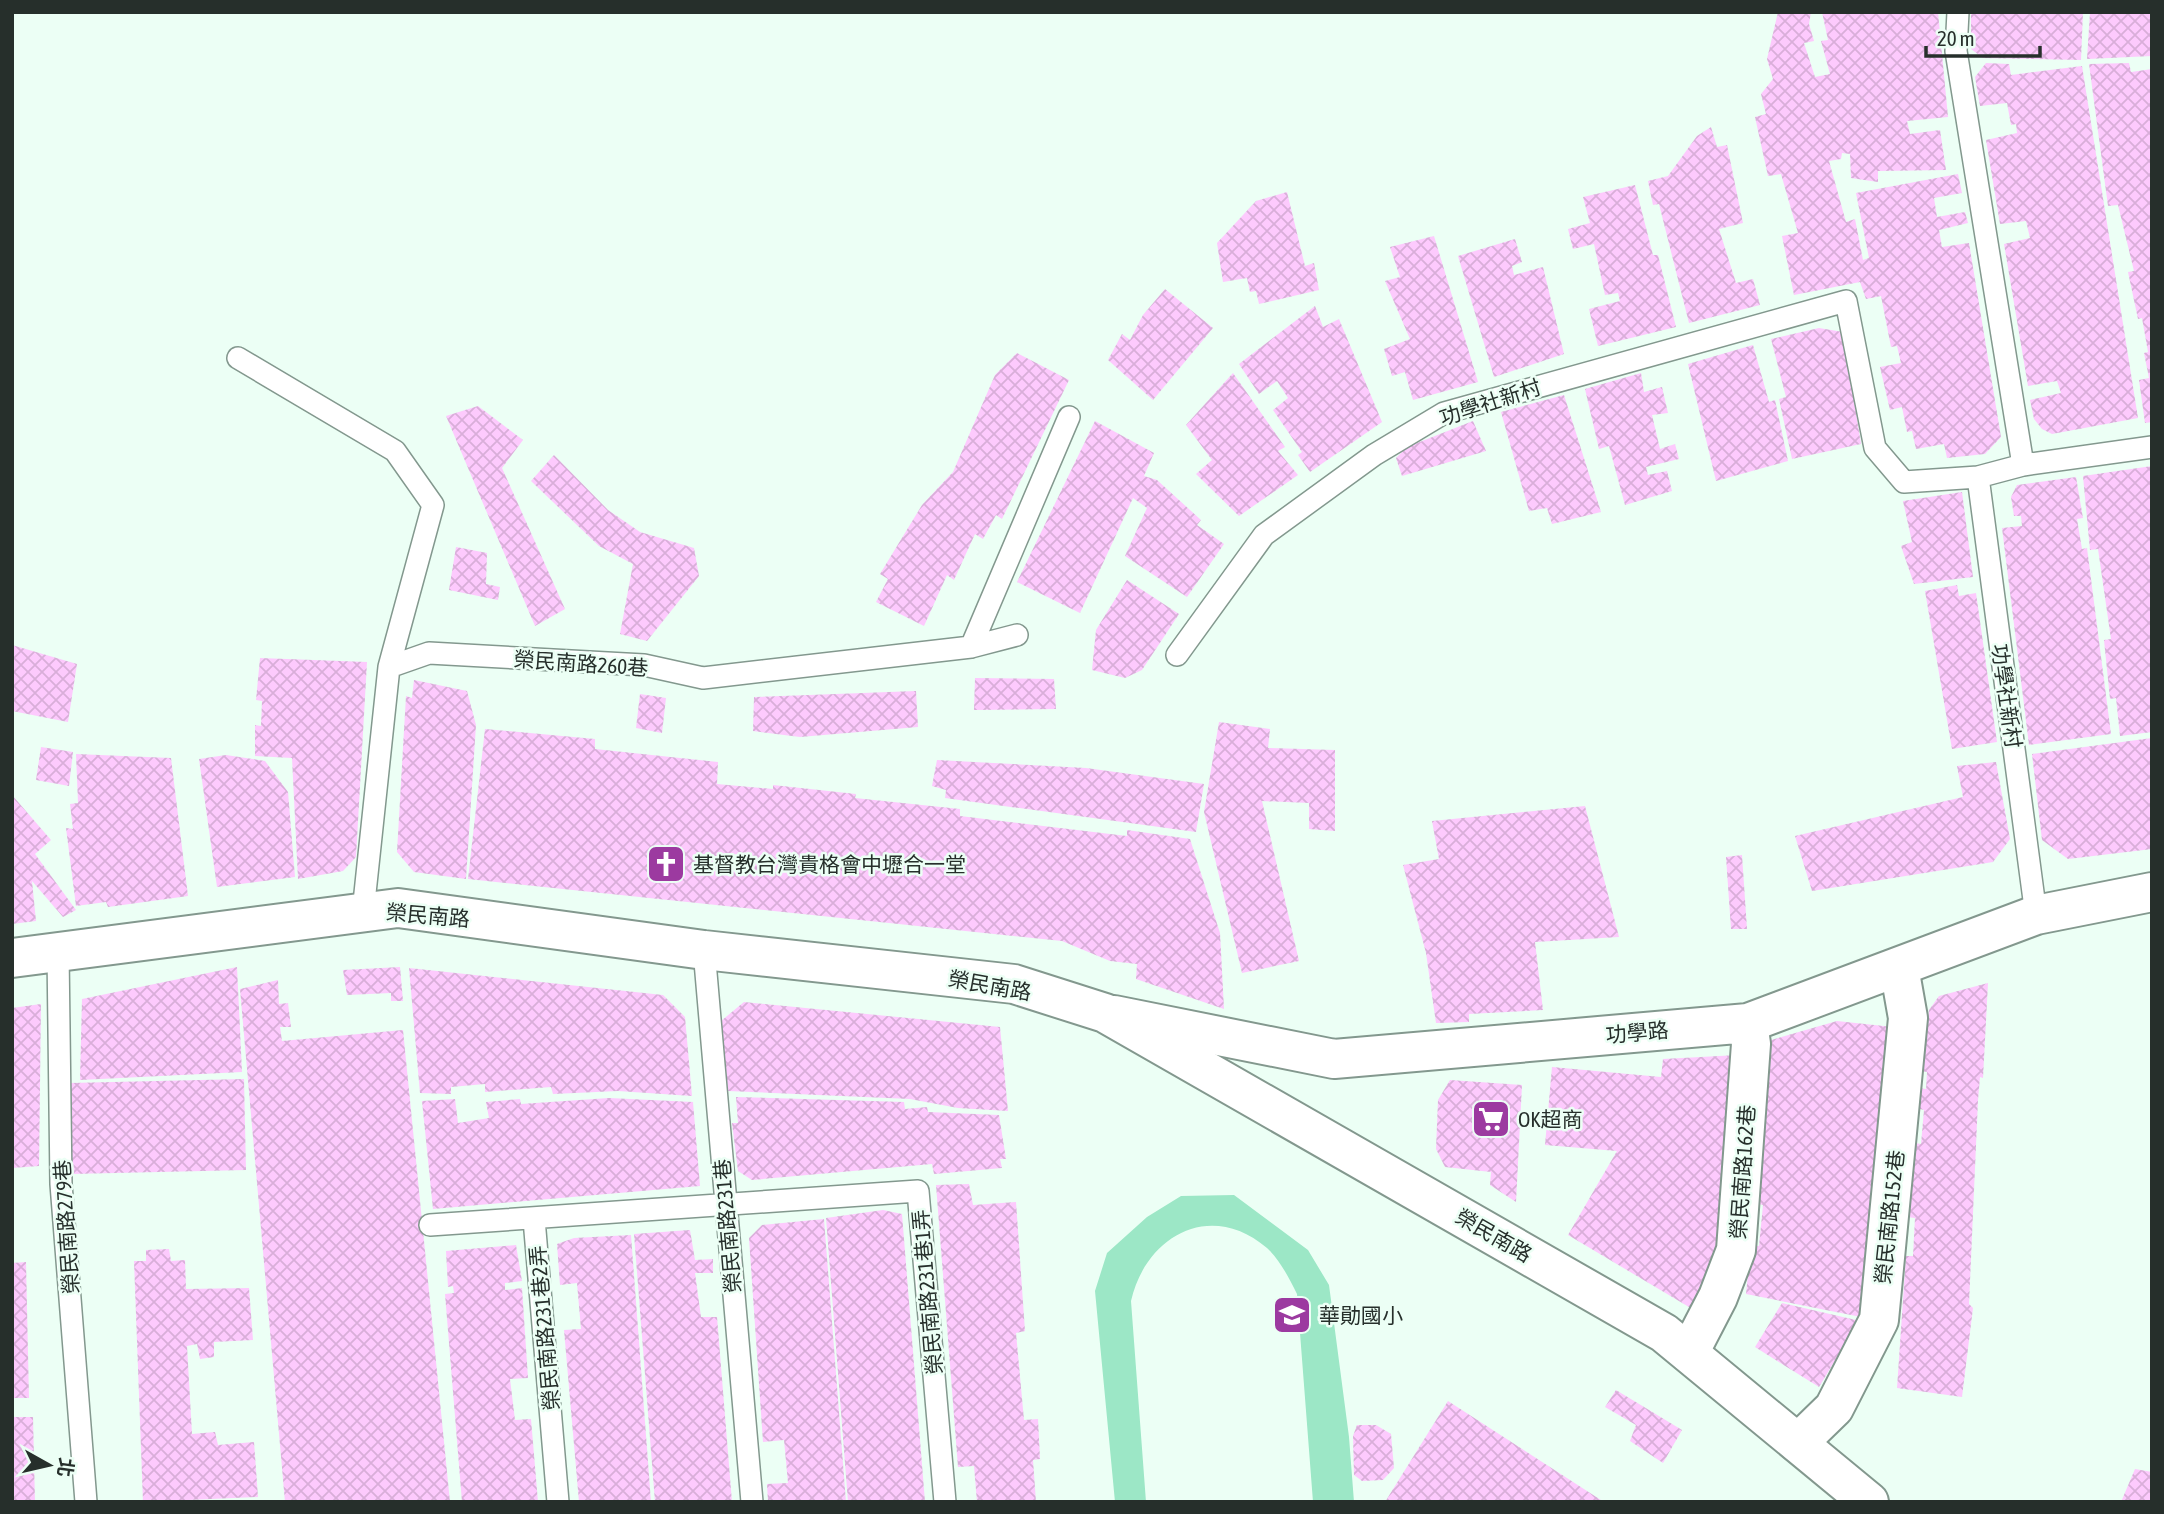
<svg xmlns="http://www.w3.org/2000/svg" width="2164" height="1514" font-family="'Asap Condensed','Noto Sans TC',sans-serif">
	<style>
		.garden { fill: #9ce7c6 }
		.building { fill: url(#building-cross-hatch) }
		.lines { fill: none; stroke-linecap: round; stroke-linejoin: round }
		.service-casing { stroke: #83988e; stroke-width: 24 }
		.minor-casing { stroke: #83988e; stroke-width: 42 }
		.tertiary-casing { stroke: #83988e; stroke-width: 42 }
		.service { stroke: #fff; stroke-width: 21 }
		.minor { stroke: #fff; stroke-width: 38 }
		.tertiary { stroke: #fff; stroke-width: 38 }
		.labels { text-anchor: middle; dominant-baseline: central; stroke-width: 5; stroke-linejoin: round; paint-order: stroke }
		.street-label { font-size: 21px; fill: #262f2b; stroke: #ecfff5 }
		.poi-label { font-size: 21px; fill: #262f2b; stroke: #ecfff5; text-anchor: start }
	</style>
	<defs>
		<pattern id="building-cross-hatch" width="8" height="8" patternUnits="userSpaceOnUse" patternTransform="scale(1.75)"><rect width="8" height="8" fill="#fdcafd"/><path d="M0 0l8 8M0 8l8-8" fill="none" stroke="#d9aed9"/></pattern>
	</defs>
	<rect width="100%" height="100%" fill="#ecfff5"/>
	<path class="garden" d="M1234 1195 1308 1250 1329 1285 1349 1437 1354 1502H1313L1297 1294C1289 1278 1280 1260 1267 1248 1211 1200 1146 1235 1131 1301L1146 1502H1115L1095 1291 1107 1253 1147 1217 1181 1196Z"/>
	<path class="building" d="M1778 12H1811L1809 24 1814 41 1804 43 1815 77 1830 74 1821 41 1828 40 1822 12H1938L1948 117 1907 121 1910 134 1940 130 1946 170 1878 171V182L1851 178 1850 154 1842 153 1841 159 1829 161 1846 222 1855 219 1863 260 1869 258 1856 193 1958 174 1962 193 1934 198 1937 217 1965 212 1968 223 1939 230 1942 247 1969 243 2001 437 1985 454 1947 458 1944 444 1916 449 1912 431 1907 432 1902 407 1890 410 1880 367 1901 363 1897 346 1891 347 1881 296 1866 299 1860 282 1794 295 1782 236 1798 233 1781 174 1768 176 1755 117 1766 114 1761 94 1773 79 1767 59Z
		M1971 12H2083L2081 60 1983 58 1971 49Z
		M2090 12H2152V56L2087 59Z
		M1986 63 2009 64 2011 75 2082 66 2138 418 2052 434 2042 429 2034 419 2030 400 2061 393 2057 381 2028 386 2004 244 2030 238 2026 221 2000 224 1986 140 2017 133 2016 124 2011 125 2007 103 1980 106 1975 77Z
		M2129 63 2131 72 2152 69V422L2145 423 2139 380 2149 378 2144 353 2148 352 2142 318 2138 319 2128 272 2134 271 2118 205 2108 206 2089 64Z
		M1711 127 1717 147 1727 145 1743 223 1719 229 1736 283 1753 279 1760 305 1689 323 1659 204 1653 205 1648 181 1668 176 1697 136Z
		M1635 185 1653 255H1658L1676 327 1598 346 1589 309 1620 301 1618 293 1605 295 1594 244 1573 249 1568 229 1590 223 1583 197Z
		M1287 192 1305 266 1314 263 1319 290 1259 304 1256 291 1250 292 1247 278 1223 282 1217 243 1256 201Z
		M1434 236 1478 382 1413 400 1405 372 1392 376 1384 349 1410 339 1385 281 1400 277 1390 247Z
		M1515 239 1522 262 1512 266 1514 275 1543 267 1564 354 1494 377 1458 256Z
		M1165 289 1213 328 1153 400 1108 360 1122 334 1130 340 1143 315Z
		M1315 306 1323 327 1339 319 1382 422 1310 472 1298 455 1302 452 1273 410 1288 398 1277 381 1259 394 1239 364Z
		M1819 328 1843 332 1861 444 1792 459 1779 399 1786 397 1771 339Z
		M1753 345 1769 402 1775 400 1788 461 1716 481 1688 364Z
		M1017 353 1069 380 1002 519 996 515 983 539 975 534 954 580 947 575 924 626 876 602 888 579 880 574 922 505 953 472 995 375Z
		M1233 373 1285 447 1278 451 1298 475 1239 516 1196 474 1212 460 1186 425Z
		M1641 373 1644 392 1662 387 1668 413 1652 415 1660 449 1675 444 1679 459 1646 467 1648 475 1667 471 1672 491 1625 505 1609 446 1599 449 1585 389Z
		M1564 395 1601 512 1552 524 1547 508 1529 511 1501 412Z
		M478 406 523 440 502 468 565 609 535 626 446 416Z
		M1095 421 1154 453 1144 476 1157 480 1201 520 1197 525 1224 544 1187 597 1125 556 1147 508 1133 498 1080 613 1017 582Z
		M1473 421 1486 451 1402 476 1396 458 1407 447Z
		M554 455 608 510 640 532 694 548 699 576 647 641 620 634 633 564 599 546 531 481Z
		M2152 466V732L2120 736 2116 698 2110 699 2104 640 2111 639 2098 549 2090 550 2083 476Z
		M2076 477 2083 518 2077 519 2082 549 2087 548 2111 734 2029 745 2002 528 2022 526 2021 516H2014L2011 497 2017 485Z
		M1962 492 1973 577 1914 584 1901 546 1912 542 1903 501Z
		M456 547 487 553 486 584 500 587 498 600 449 590Z
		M1127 580 1179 614 1142 670 1125 678 1092 670 1096 630Z
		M1957 585 1959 596 1976 593 1997 742 1952 749 1925 591Z
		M12 645 77 664 68 722 12 711Z
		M260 658 367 662 356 857 343 871 298 879 292 758 255 756V725L261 726 262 701 256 700Z
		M975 678 1054 679 1056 709 974 710Z
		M414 680 467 691 476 725 466 879 414 872 397 852 406 696 412 698Z
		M916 691 918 727 800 737 753 731 754 697Z
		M640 694 666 698 662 733 636 728Z
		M1219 722 1270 729 1268 748 1335 750V831L1309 829V803L1262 801 1299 961 1242 973 1204 812Z
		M485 729 595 739V749L718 762 717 784 773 789V785L856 794 855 798 960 809V816L1127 836V830L1190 839 1220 933 1224 1009 1136 979 1137 964 1110 961 1062 941 468 879Z
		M2152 738V849L2068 859 2042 840 2032 754Z
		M41 747 73 752 69 786 36 780Z
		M76 754 171 758 188 896 108 907 106 902 76 906 66 828 73 829 70 804 78 803Z
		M226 755 265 761 288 792 295 877 217 887 199 759Z
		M937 760 1086 768 1204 784 1196 832 945 798 946 790 932 786Z
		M1996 762 2010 839 1993 862 1812 891 1795 836 1963 797 1957 766Z
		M12 795 51 840 35 854 76 910 63 917 32 881 36 921 12 924Z
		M1585 806 1619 937 1535 942 1543 1010 1469 1014V1022L1436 1023 1426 953 1403 865 1439 859 1432 821Z
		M1742 855 1747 929H1731L1726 857Z
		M237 967 242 1072 80 1080 82 999Z
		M400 967 403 1001H391V993L347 995 343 970Z
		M409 968 663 995 685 1017 692 1096 618 1091 553 1094 551 1087 485 1092V1084L451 1087V1094L420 1093Z
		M278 980 279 1004 288 1003 291 1027H280L282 1041 403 1030 450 1502H285L240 989Z
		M1988 983 1983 1078 1980 1077 1978 1100 1969 1304 1973 1308 1962 1397 1897 1388 1906 1256H1913L1915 1218 1907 1217 1915 1143 1921 1144 1924 1110 1916 1108 1919 1088 1926 1089 1927 1072 1921 1071 1929 1010 1939 996Z
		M744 1002 1000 1027 1008 1111 958 1108 910 1099 728 1091 721 1021Z
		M41 1004 39 1166 12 1168V1008Z
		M1837 1021 1893 1027 1866 1318 1746 1294 1751 1245 1759 1246 1763 1205 1754 1203 1771 1040Z
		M1738 1055 1721 1261 1694 1310 1568 1235 1617 1151 1545 1145 1552 1067 1661 1077 1663 1059Z
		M244 1079 246 1170 72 1174 70 1083Z
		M1450 1080 1522 1085 1516 1202 1490 1185 1491 1172 1445 1167 1436 1149 1438 1100Z
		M736 1097 904 1102 905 1109 927 1107 928 1112 999 1115 1006 1159H1000L1002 1168 934 1174 932 1164 752 1180 738 1171 732 1123H738Z
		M609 1098 693 1102 700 1186 433 1209 422 1101 455 1099 458 1123 489 1118 486 1102 520 1099 521 1104Z
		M969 1184 973 1205 1016 1202 1025 1331 1016 1333 1024 1420 1038 1419 1040 1459 1033 1460 1036 1502H977L974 1466 958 1467 936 1185Z
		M883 1210 902 1214 925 1502H848L826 1218Z
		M824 1219 846 1502H768L767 1484 788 1483 784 1440 763 1442 749 1238 762 1225Z
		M690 1230 695 1260 713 1259V1273H695L701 1317H717L732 1502H655L634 1234Z
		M631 1235 651 1502H579L564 1330 581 1329 577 1283 560 1285 557 1244 574 1238Z
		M516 1245 522 1281 505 1283V1290L522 1288 528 1378 510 1379 515 1420 531 1419 538 1502H462L445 1294 454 1293 453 1286 448 1287 446 1251Z
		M169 1249 171 1261 185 1260 186 1289 249 1288 253 1340 214 1342V1357L200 1359 197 1344 187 1346 192 1434 215 1432 218 1445 254 1442 258 1497 143 1502 134 1261H146V1250Z
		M26 1262 29 1398H12V1263Z
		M1782 1303 1869 1323 1846 1362 1837 1357 1819 1387 1755 1347Z
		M1616 1390 1682 1430 1663 1463 1630 1441 1636 1425 1605 1407Z
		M1448 1401 1604 1502H1385Z
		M12 1417H33L35 1502H12Z
		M1357 1425H1376L1391 1434 1394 1468 1383 1480 1362 1481 1354 1475 1353 1436Z
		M2135 1469 2152 1472V1502H2121Z"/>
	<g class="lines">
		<defs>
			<path id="service" d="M1958 12 1956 51 2023 465
				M238 358 395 451 433 505 389 667
				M1978 477 2036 915
				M971 647 1069 417
				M1177 655 1264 535 1374 455 1444 413 1846 301 1875 448 1904 482 1978 477 2023 465 2152 447
				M363 912 389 667 429 653 644 665 703 678 971 647 1017 635
				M704 950 752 1502
				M58 952 61 1184 86 1502
				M534 1219 558 1502
				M430 1225 918 1191 945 1502"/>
			<path id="minor" d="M1114 1015 1334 1059 1748 1023 2036 915 2152 892
				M1689 1353 1718 1297 1736 1250 1751 1044 1748 1023
				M1798 1443 1834 1408 1879 1320 1908 1018 1899 967"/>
			<path id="tertiary" d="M12 958 398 908 704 950 1014 984 1105 1013 1664 1333 1869 1502"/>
		</defs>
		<use href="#service" class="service-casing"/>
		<use href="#minor" class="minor-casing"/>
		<use href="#tertiary" class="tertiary-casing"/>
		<use href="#service" class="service"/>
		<use href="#minor" class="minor"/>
		<use href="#tertiary" class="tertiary"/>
	</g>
	<defs>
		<symbol id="church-square" viewBox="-11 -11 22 22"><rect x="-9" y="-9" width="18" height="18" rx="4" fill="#9c3aa0" stroke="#ecfff5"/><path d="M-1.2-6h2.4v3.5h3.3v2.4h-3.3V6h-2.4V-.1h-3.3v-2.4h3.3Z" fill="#fff"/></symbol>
		<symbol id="supermarket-square" viewBox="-11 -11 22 22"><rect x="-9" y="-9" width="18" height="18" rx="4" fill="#9c3aa0" stroke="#ecfff5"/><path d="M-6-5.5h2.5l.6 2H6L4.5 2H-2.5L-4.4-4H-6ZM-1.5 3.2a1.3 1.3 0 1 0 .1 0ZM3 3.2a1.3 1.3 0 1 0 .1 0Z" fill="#fff"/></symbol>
		<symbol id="school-square" viewBox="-11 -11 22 22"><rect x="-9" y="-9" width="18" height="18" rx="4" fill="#9c3aa0" stroke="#ecfff5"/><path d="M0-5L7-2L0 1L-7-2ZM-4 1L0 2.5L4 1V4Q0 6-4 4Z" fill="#fff"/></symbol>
	</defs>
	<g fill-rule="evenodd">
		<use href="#church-square" x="644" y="842" width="44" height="44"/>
		<use href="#supermarket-square" x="1469" y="1097" width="44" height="44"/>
		<use href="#school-square" x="1270" y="1293" width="44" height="44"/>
	</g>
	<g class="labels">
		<g class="street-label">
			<text transform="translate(1490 402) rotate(-18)">功學社新村</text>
			<text transform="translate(581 663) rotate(4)">榮民南路260巷</text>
			<text transform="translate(2007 696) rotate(82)">功學社新村</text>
			<text transform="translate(428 915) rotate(5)">榮民南路</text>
			<text transform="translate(990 985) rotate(10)">榮民南路</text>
			<text transform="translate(1637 1032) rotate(-5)">功學路</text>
			<text transform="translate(1742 1172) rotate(-86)">榮民南路162巷</text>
			<text transform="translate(1889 1217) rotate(-84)">榮民南路152巷</text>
			<text transform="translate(727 1226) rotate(-95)">榮民南路231巷</text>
			<text transform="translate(66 1227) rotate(-94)">榮民南路279巷</text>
			<text transform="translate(1494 1235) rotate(30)">榮民南路</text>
			<text transform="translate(927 1292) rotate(-95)">榮民南路231巷1弄</text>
			<text transform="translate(544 1328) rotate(-95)">榮民南路231巷2弄</text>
		</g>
		<g class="poi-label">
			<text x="693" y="864">基督教台灣貴格會中壢合一堂</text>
			<text x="1518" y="1119">OK超商</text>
			<text x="1319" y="1315">華勛國小</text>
		</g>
	</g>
	<rect width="2164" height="1514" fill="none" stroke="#262f2b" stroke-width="28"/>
	<g transform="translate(49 1465) rotate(98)" stroke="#ecfff5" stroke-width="5" paint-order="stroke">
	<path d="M0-5L12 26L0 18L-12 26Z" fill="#262f2b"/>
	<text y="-10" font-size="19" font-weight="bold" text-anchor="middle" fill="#262f2b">北</text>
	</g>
	<path d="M1926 46v10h114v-10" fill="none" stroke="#262f2b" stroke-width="3.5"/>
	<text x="1937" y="46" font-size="21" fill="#262f2b" stroke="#ecfff5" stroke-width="5" paint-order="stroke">20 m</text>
</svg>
